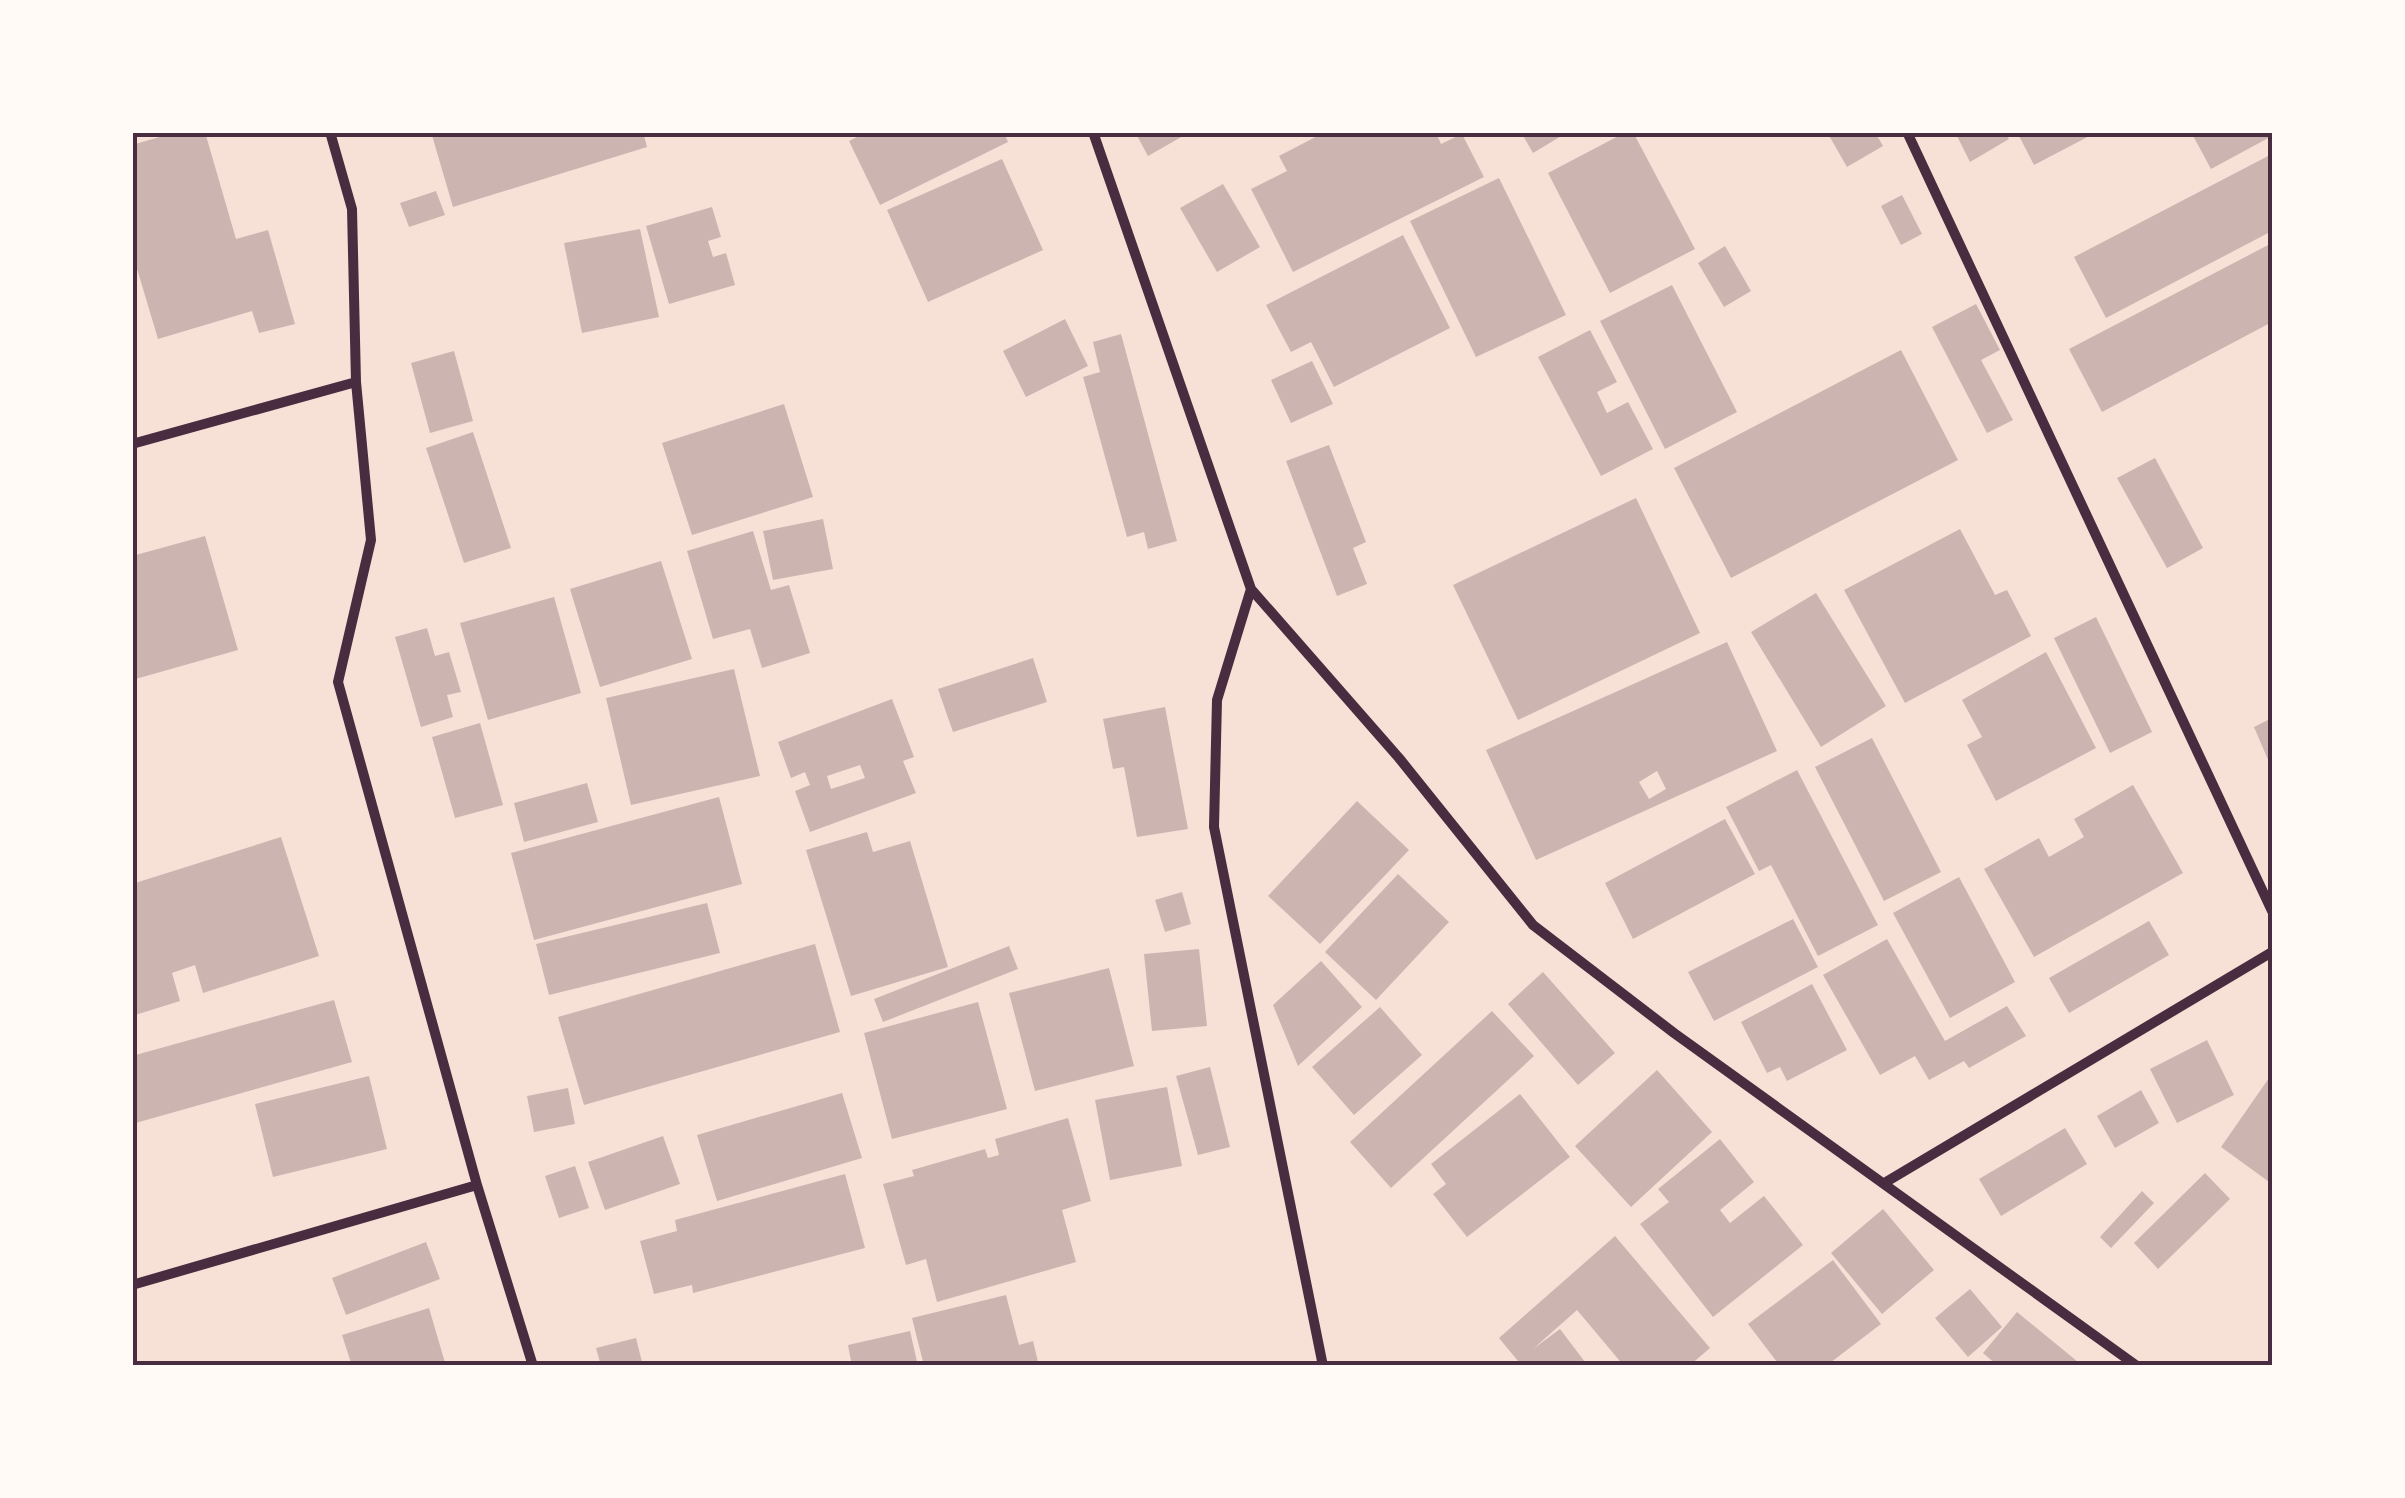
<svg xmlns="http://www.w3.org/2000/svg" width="2405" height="1498" font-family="Inter,sans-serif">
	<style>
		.building { fill: #ccb4b1; fill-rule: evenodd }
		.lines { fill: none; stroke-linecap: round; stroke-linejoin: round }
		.minor { stroke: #4a2c40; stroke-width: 10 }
		.neatline { fill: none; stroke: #4a2c40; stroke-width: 4 }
	</style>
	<rect width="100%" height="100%" fill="#f7e1d7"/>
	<path class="building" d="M177 132H205L236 239 268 230 295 324 259 333 252 311 158 339 132 252V145Z
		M431 132H643L647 147 453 207Z
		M867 132H1004L1008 142 880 205 849 141Z
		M1135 132H1190L1148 156Z
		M1325 132H1447L1438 137 1441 144 1462 134 1484 177 1293 272 1251 189 1287 171 1279 156Z
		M1521 132H1568L1533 153Z
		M1626 132H1633L1695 249 1610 293 1548 173Z
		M1827 132H1875L1883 146 1847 167Z
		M1955 132H2005L2009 139 1970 162Z
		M2017 132H2097L2034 165Z
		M2191 132H2272V136L2211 169Z
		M2272 154V231L2106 318 2074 257Z
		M1002 159 1043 250 928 302 887 210Z
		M1499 178 1566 315 1476 357 1410 221Z
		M1223 184 1260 247 1217 272 1180 208Z
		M436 191 445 215 409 227 400 203Z
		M1902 195 1922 234 1901 245 1881 206Z
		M712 207 721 237 708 241 713 257 726 253 735 285 669 304 646 226Z
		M640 229 659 317 582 333 564 243Z
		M1403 235 1450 328 1334 387 1311 342 1291 352 1266 305Z
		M2272 243V322L2102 412 2069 349Z
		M1725 246 1751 291 1724 307 1698 263Z
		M1672 285 1737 412 1665 449 1600 321Z
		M1976 304 2000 350 1981 360 2013 420 1987 433 1932 327Z
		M1065 319 1088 366 1026 397 1003 351Z
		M1590 330 1617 382 1597 392 1607 413 1628 402 1653 449 1601 476 1538 357Z
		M1121 334 1177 541 1148 549 1144 532 1127 537 1083 377 1100 372 1093 342Z
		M1901 350 1958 460 1731 578 1674 468Z
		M454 351 473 421 430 433 411 363Z
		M1312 361 1333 404 1291 423 1271 380Z
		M784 404 813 497 692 535 662 443Z
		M473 432 511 548 464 563 426 448Z
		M1329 445 1366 542 1353 548 1367 584 1337 596 1286 461Z
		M2155 458 2203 548 2167 568 2117 478Z
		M1636 498 1700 633 1518 720 1453 585Z
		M823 519 833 569 773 580 763 531Z
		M1960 529 1995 595 2007 590 2031 636 1905 703 1844 590Z
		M753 531 771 590 789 585 810 653 762 668 750 629 713 639 687 551Z
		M205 536 238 650 132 680V556Z
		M661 561 692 659 600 687 570 589Z
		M1816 593 1886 706 1821 747 1751 632Z
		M554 597 581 693 488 720 460 623Z
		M2096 617 2152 732 2110 753 2054 638Z
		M427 628 435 656 449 652 461 692 447 695 453 717 421 727 395 637Z
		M1727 642 1777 751 1536 860 1486 750ZM1657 771 1666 789 1649 799 1639 782Z
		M2046 652 2096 748 1996 801 1967 745 1982 737 1962 700Z
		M1033 658 1047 702 953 732 938 689Z
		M734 669 760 776 631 805 606 698Z
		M892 699 914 757 903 761 916 793 810 832 795 791 810 785 805 772 791 778 778 742ZM860 765 865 778 831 789 827 776Z
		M1165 707 1188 829 1137 837 1124 767 1113 769 1103 719Z
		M2272 718V769L2254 727Z
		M480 723 503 805 455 818 432 737Z
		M1872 738 1941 872 1884 901 1815 767Z
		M1797 770 1878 925 1818 956 1771 865 1759 871 1726 807Z
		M587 783 598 822 524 842 514 803Z
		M2133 785 2183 873 2034 957 1984 869 2039 838 2049 857 2084 837 2074 819Z
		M719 797 742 884 534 940 511 853Z
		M1357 801 1409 850 1320 944 1268 896Z
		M1725 819 1755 874 1633 939 1605 883Z
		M867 832 873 852 910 841 948 967 851 996 806 850Z
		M281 837 319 956 203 993 195 965 172 973 180 1001 132 1016V884Z
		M1398 874 1449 922 1376 1000 1325 952Z
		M1959 877 2015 982 1950 1018 1893 913Z
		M1182 892 1191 924 1165 932 1155 900Z
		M707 903 720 953 549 995 536 944Z
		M1793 919 1818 967 1714 1021 1688 972Z
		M2149 921 2169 955 2069 1013 2049 978Z
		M1887 939 1945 1041 2007 1006 2026 1036 1969 1068 1964 1061 1929 1080 1915 1056 1880 1075 1823 975Z
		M815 944 840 1032 584 1105 558 1017Z
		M1009 946 1018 969 883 1022 874 999Z
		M1199 949 1207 1026 1152 1031 1144 954Z
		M1321 961 1362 1007 1298 1066 1273 1005Z
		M1109 968 1134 1066 1035 1091 1009 993Z
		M1543 972 1615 1053 1578 1085 1508 1004Z
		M1812 984 1847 1050 1787 1081 1780 1067 1767 1073 1741 1022Z
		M334 1000 352 1062 132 1124V1056Z
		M978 1002 1007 1109 892 1139 864 1033Z
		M1380 1007 1422 1055 1354 1115 1312 1067Z
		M1492 1011 1534 1056 1391 1188 1350 1142Z
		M2207 1040 2234 1095 2177 1123 2150 1069Z
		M1210 1067 1230 1147 1198 1155 1176 1076Z
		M1657 1070 1712 1132 1631 1207 1575 1146Z
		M369 1076 387 1149 273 1177 255 1104Z
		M2269 1078 2272 1081V1184L2221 1147Z
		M1167 1087 1182 1166 1110 1180 1095 1100Z
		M568 1088 575 1124 534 1132 527 1096Z
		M2141 1090 2159 1123 2115 1148 2097 1116Z
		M842 1093 862 1158 717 1201 697 1135Z
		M1520 1094 1570 1157 1467 1237 1433 1194 1446 1184 1431 1164Z
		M1068 1118 1091 1201 1062 1210 1076 1262 937 1302 926 1259 906 1265 883 1184 914 1176 912 1170 985 1149 988 1158 999 1155 995 1139Z
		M2065 1128 2087 1164 2001 1216 1979 1179Z
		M663 1136 680 1184 605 1210 588 1162Z
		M1720 1139 1754 1182 1720 1210 1730 1223 1764 1196 1803 1245 1713 1317 1640 1224 1669 1202 1658 1189Z
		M575 1166 589 1208 559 1218 545 1176Z
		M2205 1173 2230 1199 2158 1269 2134 1243Z
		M845 1174 865 1248 693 1293 692 1285 654 1294 640 1241 677 1231 675 1220Z
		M2142 1191 2154 1203 2111 1248 2100 1237Z
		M1883 1209 1934 1270 1882 1314 1831 1253Z
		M1615 1236 1710 1348 1689 1366H1624L1577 1310 1533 1349 1560 1329 1588 1366H1511L1518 1361 1499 1338Z
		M426 1242 440 1279 346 1315 332 1278Z
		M1833 1260 1881 1324 1826 1366H1780L1748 1324Z
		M1970 1289 2002 1327 1968 1357 1935 1318Z
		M1006 1295 1019 1345 1033 1341 1039 1366H924L912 1318Z
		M429 1308 446 1366H352L342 1335Z
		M2017 1312 2083 1366H1998L1983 1353Z
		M910 1331 918 1366H852L848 1345Z
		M636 1338 643 1366H601L596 1348Z"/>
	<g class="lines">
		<path class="minor" d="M330 132 352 209 356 382 371 540 338 682 477 1185 533 1366
			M1093 132 1251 589 1399 758 1533 925 1674 1033 2137 1366
			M1907 132 2272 911
			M132 444 356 382
			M1251 589 1217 700 1214 827 1323 1366
			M1886 1182 2272 952
			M132 1285 477 1185"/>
	</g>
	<rect width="2405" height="1498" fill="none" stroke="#fffaf5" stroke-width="270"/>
	<rect x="135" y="135" width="2135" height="1228" class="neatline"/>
</svg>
